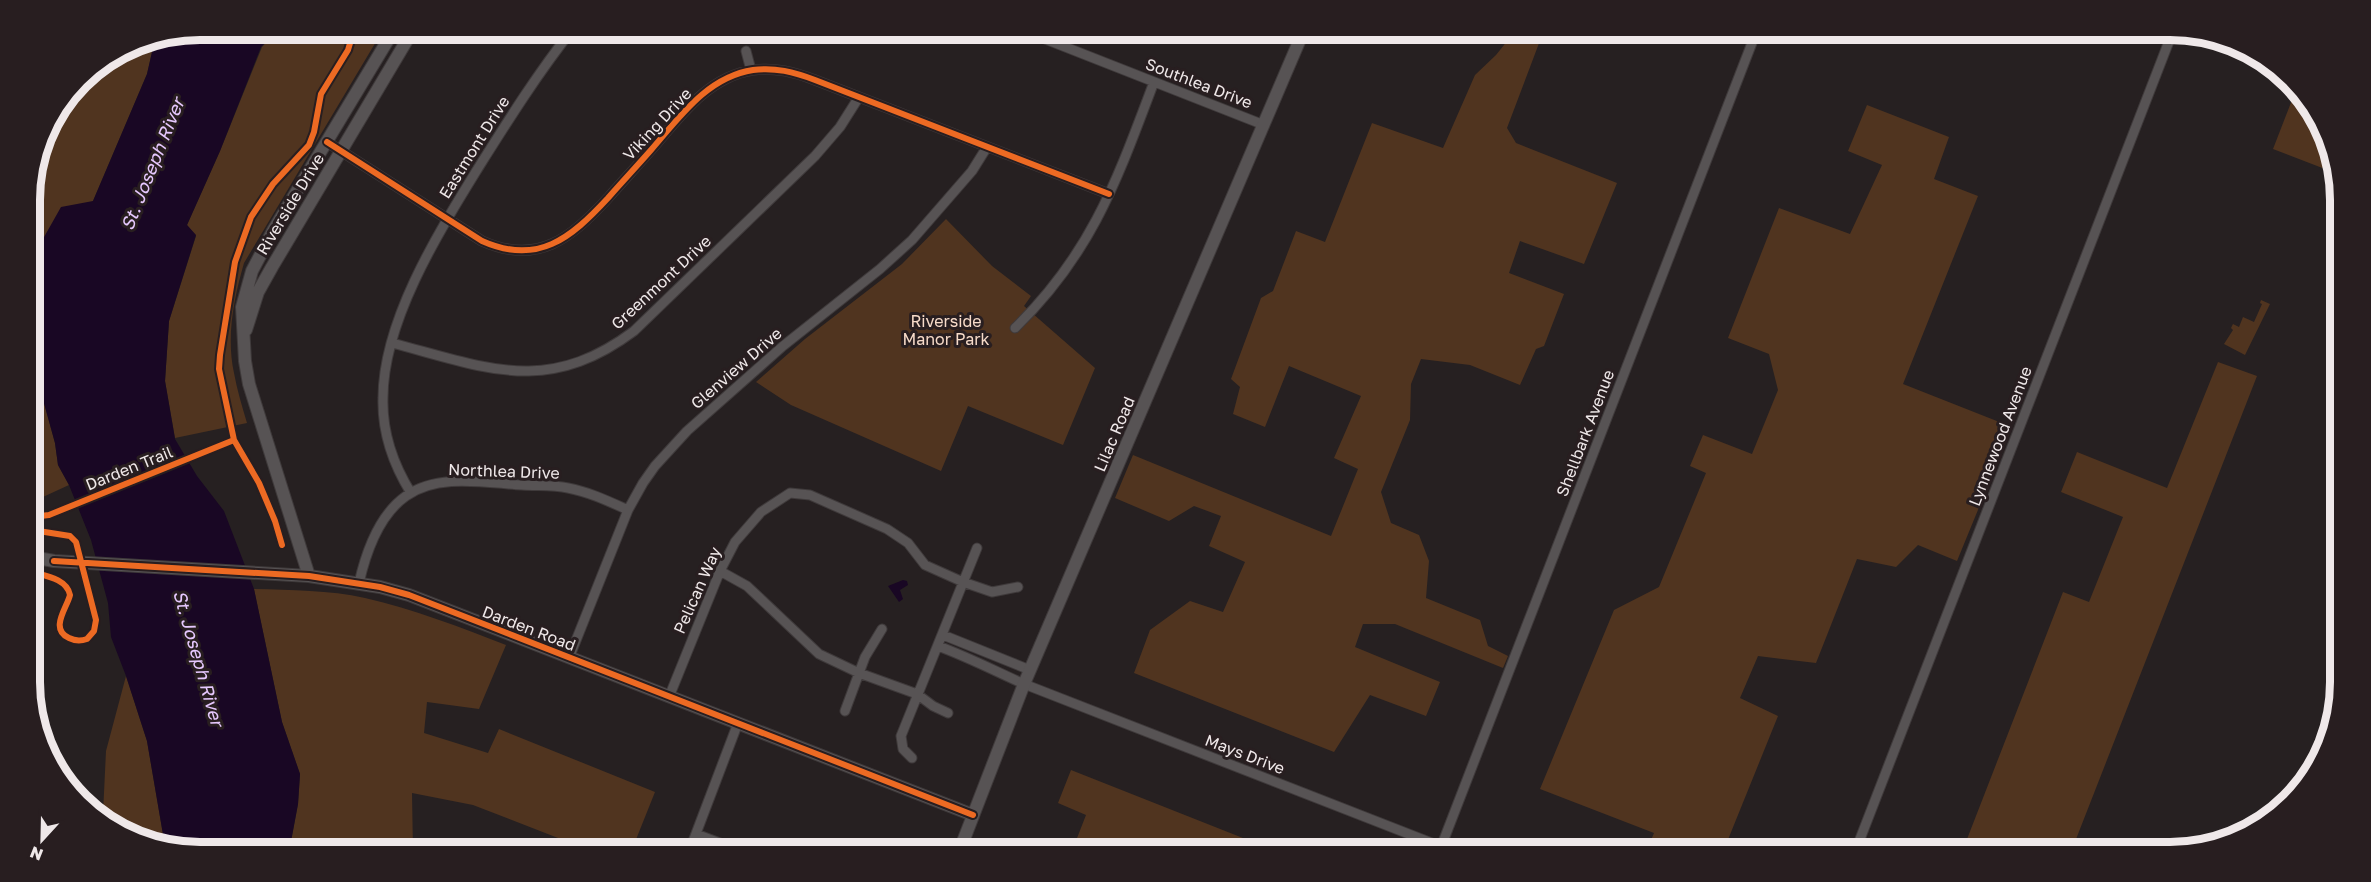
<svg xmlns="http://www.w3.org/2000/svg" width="2371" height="882" font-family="'Golos Text',sans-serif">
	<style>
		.green { fill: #50341f }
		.water { fill: #190724 }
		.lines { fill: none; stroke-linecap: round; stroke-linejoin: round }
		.street-casing { stroke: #3f3a3b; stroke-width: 11 }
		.secondary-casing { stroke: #3f3a3b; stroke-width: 14 }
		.street { stroke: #575354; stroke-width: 9 }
		.secondary { stroke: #575354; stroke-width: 12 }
		.cycleway-casing { stroke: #281e20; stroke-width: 10 }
		.cycleway { stroke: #ed6a23; stroke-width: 6 }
		.labels { text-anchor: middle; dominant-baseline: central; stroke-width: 6; stroke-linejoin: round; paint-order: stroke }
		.street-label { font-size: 16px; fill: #efe8e9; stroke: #281e20 }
		.park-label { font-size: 16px; fill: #f7dbc9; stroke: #281e20 }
		.water-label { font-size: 18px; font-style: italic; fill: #e6c8fe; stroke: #281e20 }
		.rim { fill: none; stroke: #efe8e9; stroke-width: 8 }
	</style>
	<rect width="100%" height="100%" fill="#262021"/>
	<path class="green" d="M278 30H383L244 263C234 298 226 336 234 373 237 390 242 406 247 423L175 438 165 381 169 321 196 236 187 225 220 151 262 47Z
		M1516 30H1544L1507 128 1516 143 1617 183 1584 264 1520 241 1509 273 1564 294 1544 346 1536 349 1520 385 1470 365 1421 359 1411 384 1410 420 1381 492 1391 523 1419 535 1429 561 1426 598 1480 620 1488 646 1508 656 1503 668 1395 624H1363L1355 647 1440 682 1426 716 1370 695 1334 752 1134 673 1150 630 1190 601 1223 612 1245 562 1209 546 1221 516 1194 506 1169 521 1115 498 1133 455 1331 536 1358 469 1334 458 1361 396 1289 366 1265 427 1233 414 1240 387 1231 379 1261 298 1273 291 1296 231 1325 242 1372 123 1443 148 1475 75 1496 55Z
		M155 39 147 74 93 201 39 246 31 278 30 189 48 125 88 73 136 43Z
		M2297 87 2299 88 2338 174 2273 149Z
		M1867 105 1949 137 1934 179 1978 196 1903 384 2012 427 1957 561 1918 545 1896 567 1857 559 1816 663 1758 656 1740 698 1778 716 1723 852H1646L1654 833 1540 789 1614 610 1659 587 1706 473 1690 466 1703 435 1752 454 1778 390 1769 354 1728 338 1779 208 1850 234 1882 165 1848 151Z
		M946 219 992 266 1031 296 1024 306 1095 368 1063 445 968 406 941 471 791 405 756 382 805 339 902 264Z
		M2261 300 2270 304 2245 355 2224 344 2233 330 2231 328 2233 324 2239 327 2243 317 2254 322 2262 304 2260 303Z
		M2218 362 2257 376 2071 852H1962L2063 592 2089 602 2123 517 2061 492 2077 452 2167 488Z
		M31 371 39 385 55 443 58 465 69 485 32 502Z
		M254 589C291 590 329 590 365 598 414 609 459 627 506 645L479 709 427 702 424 733 488 753 499 729 655 792 631 852H594L473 805 412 793 413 852H289L298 804 300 774 282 722Z
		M126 676 147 741 165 846 146 843 103 814 106 751Z
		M1071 770 1278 852 1072 851 1086 815 1058 803Z"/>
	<path class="water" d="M201 30H278L261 47 220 151 187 225 196 235 169 321 165 381 175 439 197 476 224 511 254 589 282 722 300 774 298 804 289 852H201L165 846 147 741 126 676 111 637 108 603 91 540 69 485 58 465 55 443 39 385 31 371V278L39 246 61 207 93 201 147 74 155 39Z
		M903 580 907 581 908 585 900 590 903 599 899 602 888 586Z"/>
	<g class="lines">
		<defs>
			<path id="street" d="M1022 30 1264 125
				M746 51 751 70
				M327 142 482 241C538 266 571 238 608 198 622 182 637 166 651 150 679 118 707 77 753 70 775 67 794 72 815 80L1109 194
				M1015 328C1092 253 1117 180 1154 82
				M392 343C487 368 547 396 634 331L815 156 840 127 859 97
				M411 493C393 464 382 433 383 398 383 320 440 230 480 165 509 119 538 73 572 30
				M720 571 747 586 819 654 859 673 917 694 933 706 948 713
				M359 583C366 552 379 515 406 496 438 473 486 483 522 485 538 486 553 485 568 488 589 492 608 501 628 510
				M943 635 1030 670
				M938 646C968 657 995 671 1024 684L1455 852
				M569 658 628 510 643 483 655 466 687 431 783 346 880 269 912 240 972 171 987 147
				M669 697 720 571 735 542 761 512 790 493 810 495 887 529 908 543 925 565 963 582 992 592 1018 587
				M845 711 865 657 882 629
				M912 758 903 749 901 736 977 548
				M696 834 743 852
				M1441 847 1757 30
				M689 852 738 723
				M1855 852 2173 31"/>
			<path id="secondary" d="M246 330 258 292 272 267 413 30
				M32 557 54 561 309 576 380 587 409 595 494 628 973 815
				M309 576 249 384 245 361 242 307 252 271 274 229 394 30
				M959 852 1024 684 1304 30"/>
		</defs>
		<use href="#street" class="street-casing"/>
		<use href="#secondary" class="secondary-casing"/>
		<use href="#street" class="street"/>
		<use href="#secondary" class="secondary"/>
		<defs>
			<path id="cycleway" d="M327 142 482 241C538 266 571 238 608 198 622 182 637 166 651 150 679 118 707 77 753 70 775 67 794 72 815 80L1109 194
				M32 517 49 515 234 440
				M32 530 70 536 76 542 96 620 94 631 87 639C81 641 75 641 69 638 49 629 67 608 70 595 67 579 46 576 32 572
				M282 545 275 521 259 483 234 440 219 369 220 355 235 262 251 217 273 184 309 145 314 132 321 94 348 50 354 30
				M54 561 309 576 380 587 409 595 494 628 973 815"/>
		</defs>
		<use href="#cycleway" class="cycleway-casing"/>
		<use href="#cycleway" class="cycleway"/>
	</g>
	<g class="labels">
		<g class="street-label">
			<text transform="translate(1199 83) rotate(21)">Southlea Drive</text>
			<text transform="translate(657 124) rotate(-47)">Viking Drive</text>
			<text transform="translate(474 147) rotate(-58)">Eastmont Drive</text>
			<text transform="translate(290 204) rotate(-59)">Riverside Drive</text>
			<text transform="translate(661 282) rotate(-43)">Greenmont Drive</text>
			<text transform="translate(736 368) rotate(-41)">Glenview Drive</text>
			<text transform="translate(1585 433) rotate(-69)">Shellbark Avenue</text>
			<text transform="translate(1114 434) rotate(-67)">Lilac Road</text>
			<text transform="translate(2000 436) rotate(-69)">Lynnewood Avenue</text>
			<text transform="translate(129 468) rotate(-22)">Darden Trail</text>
			<text transform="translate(504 471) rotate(2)">Northlea Drive</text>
			<text transform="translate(697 590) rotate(-66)">Pelican Way</text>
			<text transform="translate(529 628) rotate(21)">Darden Road</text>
			<text transform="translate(1245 754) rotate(21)">Mays Drive</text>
		</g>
		<g class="park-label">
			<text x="946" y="321">Riverside<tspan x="946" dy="18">Manor Park</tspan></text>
		</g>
		<g class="water-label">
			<text transform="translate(152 164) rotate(-68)">St. Joseph River</text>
			<text transform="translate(199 658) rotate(74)">St. Joseph River</text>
		</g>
	</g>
	<path d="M0 0H2371V882H0ZM200 40H2170A160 160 0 0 1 2330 200V682A160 160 0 0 1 2170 842H200A160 160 0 0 1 40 682V200A160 160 0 0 1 200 40Z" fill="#281e20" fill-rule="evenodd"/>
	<path class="rim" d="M200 40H2170A160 160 0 0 1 2330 200V682A160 160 0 0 1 2170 842H200A160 160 0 0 1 40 682V200A160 160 0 0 1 200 40Z"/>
	<g transform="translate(42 840) rotate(202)" stroke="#281e20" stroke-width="4.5" paint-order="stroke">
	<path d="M0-4.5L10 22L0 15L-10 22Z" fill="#efe8e9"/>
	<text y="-9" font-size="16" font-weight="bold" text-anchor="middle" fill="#efe8e9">N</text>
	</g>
</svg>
